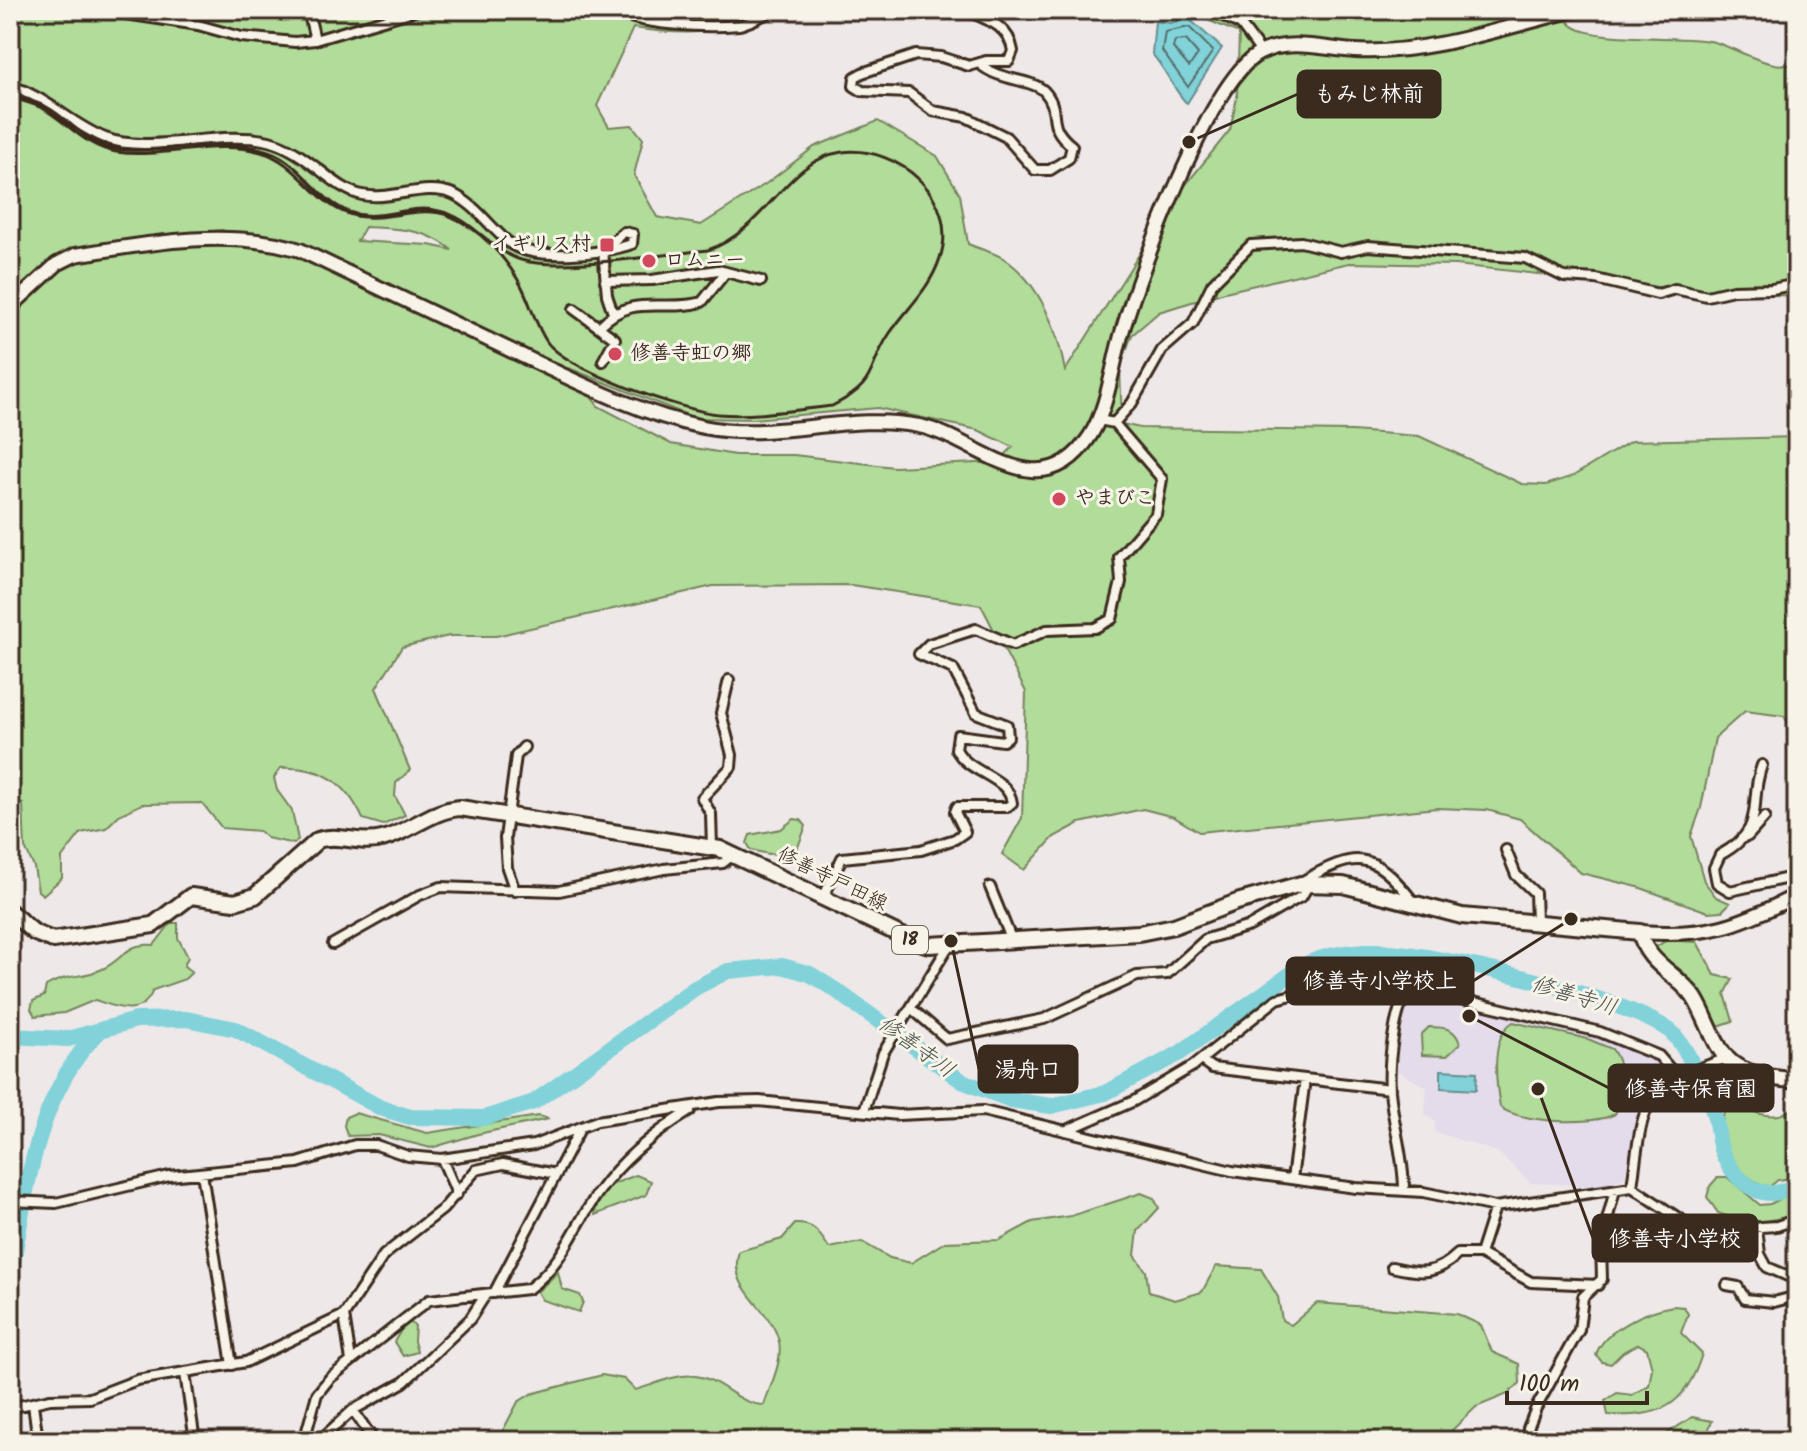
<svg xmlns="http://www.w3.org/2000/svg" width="1807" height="1451" font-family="Kalam,'Klee One',sans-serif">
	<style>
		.built { fill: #e4dbeb }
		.green { fill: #b1dc9a; stroke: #76835c; stroke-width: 2; fill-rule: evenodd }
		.water { fill: #81d2d9; stroke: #658f8e; stroke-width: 2 }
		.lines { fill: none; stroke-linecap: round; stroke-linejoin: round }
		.shore { stroke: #576d69; stroke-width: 2 }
		.river { stroke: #81d2d9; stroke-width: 16 }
		.street-casing { stroke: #3b2a1e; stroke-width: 14 }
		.secondary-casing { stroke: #3b2a1e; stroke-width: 18 }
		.primary-casing { stroke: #3b2a1e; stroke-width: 20 }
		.street { stroke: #f7f3e8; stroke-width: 8 }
		.secondary { stroke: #f7f3e8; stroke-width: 12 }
		.primary { stroke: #f7f3e8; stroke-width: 14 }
		.rail { stroke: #3b2a1e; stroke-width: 3 }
		.poi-dot { fill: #d1495b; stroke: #f7f3e8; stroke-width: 3 }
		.labels { text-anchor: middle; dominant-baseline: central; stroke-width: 6; stroke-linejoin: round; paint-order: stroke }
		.shield { fill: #f7f3e8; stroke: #73665b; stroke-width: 2 }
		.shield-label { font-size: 18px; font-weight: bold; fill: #3b2a1e }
		.poi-label { font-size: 20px; font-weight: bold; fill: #3b2a1e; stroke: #f7f3e8; text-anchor: start }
		.street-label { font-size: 20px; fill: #3b2a1e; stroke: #f7f3e8 }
		.water-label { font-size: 22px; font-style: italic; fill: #4c544d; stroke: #f7f3e8 }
		.leader { fill: none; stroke: #3b2a1e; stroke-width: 3 }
		.callout-dot { fill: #3b2a1e; stroke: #f7f3e8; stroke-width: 3 }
		.callout { fill: #3b2a1e; stroke: #3b2a1e; stroke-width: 3 }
		.callout-label { font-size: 22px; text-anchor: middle; font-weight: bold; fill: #fff }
	</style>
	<rect width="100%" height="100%" fill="#eee8e9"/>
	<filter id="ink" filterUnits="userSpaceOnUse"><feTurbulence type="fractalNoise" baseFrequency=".0125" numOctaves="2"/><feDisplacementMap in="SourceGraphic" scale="16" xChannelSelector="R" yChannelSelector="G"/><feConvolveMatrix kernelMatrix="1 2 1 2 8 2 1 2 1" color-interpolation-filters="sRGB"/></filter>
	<g filter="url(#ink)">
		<path class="built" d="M1415 992 1612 1039 1658 1057 1668 1072 1654 1082 1641 1103 1625 1178 1602 1186 1531 1183 1498 1152 1435 1132V1121L1425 1114 1427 1087 1397 1071 1401 1013 1411 993Z"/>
		<path class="green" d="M10 10H780C721 34 695 37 633 28L597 106 609 127 632 125 643 139 634 175 657 217 701 225 767 183 814 147 878 121 937 156 960 194 968 244C979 249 993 252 1003 258 1040 282 1058 331 1065 371L1175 198 1230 130 1237 97 1239 33 1183 10H1566C1567 14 1567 19 1569 22 1582 44 1689 34 1714 42 1741 50 1768 70 1797 64V296L1704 292 1456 265 1349 263 1225 292 1159 312 1132 335 1120 367 1122 424 1140 428 1352 431 1419 436 1522 484 1546 485 1573 476 1631 441 1797 437V738L1784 716 1745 711 1715 738 1701 808 1691 836 1704 881 1716 897 1730 903 1722 911 1708 912 1638 887 1581 873 1520 819 1487 810 1437 808 1199 832 1174 817 1143 809 1080 823 1054 837 1024 870 1002 854 1022 818 1026 692 981 605 851 585 713 586 496 636H449L402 647 376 688 410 770 396 783 395 796 405 815 383 825 363 819C346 782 323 766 280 768L274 778 277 790 292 811 298 840 294 844 267 838 259 831 222 828 202 803 142 804 119 815 106 828 81 833 62 858V878L43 895 38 891 34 867 25 848 23 804 10 803ZM365 227C398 229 426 228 452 250L429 245 357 241ZM222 230 246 238H148ZM571 369 695 418 753 419 878 408 978 430 1013 447 998 462 894 467 794 455H735L671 444 598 406Z
			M794 819 801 820 806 826 796 852 769 854 751 850 747 843 750 835 781 829Z
			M171 923H178V938L188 957 184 966 192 972 185 979 153 990C142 1019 116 1007 95 1000L64 1013 35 1016 31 1009 33 1001 44 996 46 986C66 974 81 978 100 970 124 961 124 942 154 945Z
			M1667 940 1697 942 1715 975 1733 979 1725 994 1733 1021 1718 1026C1705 1008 1699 989 1683 972 1674 963 1660 960 1656 947Z
			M1513 1022 1588 1039 1612 1049C1625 1066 1625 1096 1615 1114 1593 1126 1519 1123 1500 1107 1496 1084 1490 1036 1513 1022Z
			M1429 1027C1444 1027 1456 1028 1460 1044L1447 1056 1422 1055 1421 1035Z
			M1733 1103C1748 1109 1762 1118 1779 1115 1785 1114 1791 1108 1797 1106V1177L1778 1180 1769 1187C1735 1178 1713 1140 1726 1106Z
			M355 1113 427 1133 539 1116 549 1119 478 1134 431 1148 379 1135 348 1136 344 1126 346 1117Z
			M636 1175 651 1181 646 1195 595 1215C598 1183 614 1185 636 1175Z
			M1718 1177H1727L1760 1205 1770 1204 1797 1191V1215L1733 1227 1728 1223 1729 1217 1718 1213 1707 1197 1710 1186Z
			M1141 1193 1154 1198 1159 1208 1138 1231 1135 1255 1146 1271 1149 1292 1175 1300 1202 1292 1216 1266 1261 1269 1278 1297 1282 1320 1291 1325 1317 1303 1457 1314 1481 1325 1492 1352 1519 1364 1520 1383 1508 1394 1476 1407 1441 1441H490L502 1432 518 1402 531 1394 602 1375 624 1379 635 1390C654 1385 676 1373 696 1376 721 1379 737 1404 764 1405 770 1386 785 1358 778 1338 768 1305 727 1289 739 1251L782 1239 795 1224C815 1223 819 1233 829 1248L862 1242 890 1258 911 1263 945 1242 999 1240 1032 1222 1071 1216Z
			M558 1272 562 1289 580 1295 583 1302 579 1312 542 1300 537 1292Z
			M1673 1306 1684 1307 1688 1314 1681 1333 1702 1354C1685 1408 1660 1417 1608 1415L1605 1401 1617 1393 1632 1395 1649 1385 1652 1368 1647 1349 1638 1344 1623 1352 1611 1364 1602 1362 1596 1355C1603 1330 1648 1310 1673 1306Z
			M407 1320 415 1326 414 1341 417 1352 403 1356 394 1342Z
			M1692 1417 1712 1421 1704 1441H1628L1662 1437Z"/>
		<path class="water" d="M1188 18 1222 48 1187 103C1178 97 1165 68 1152 54L1155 21 1170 23Z
			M1441 1070 1477 1072 1476 1090 1441 1088Z"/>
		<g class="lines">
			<path class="shore" d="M1189 27 1213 51 1188 87 1162 51 1165 32Z
				M1186 40 1198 54 1189 67 1173 48 1175 41Z"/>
			<path class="river" d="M10 1036 68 1039 136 1020 186 1019 236 1029 381 1108 410 1117 484 1118 534 1102 695 988 728 971 782 966 810 974 837 991 962 1081 1011 1100 1051 1106 1105 1093 1180 1053 1302 966C1325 955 1347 951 1373 951 1433 952 1622 996 1670 1031 1685 1043 1707 1092 1713 1111 1718 1124 1717 1139 1722 1152 1735 1182 1766 1208 1797 1183
				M10 1278C26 1195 35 1093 99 1032"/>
			<defs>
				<path id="street" d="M99 10 198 25 241 37 295 42 315 40 417 10
					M308 10 315 40
					M614 10C638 26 709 28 739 25 750 23 763 15 774 10
					M965 10C986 19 1009 25 1013 51L1009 61H986L969 66 941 57 916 55 862 73 855 77 854 86 862 91 909 93 933 111 966 117 1006 137 1035 170H1050L1069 158 1072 146C1043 123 1063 112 1044 91 1033 79 998 81 980 64
					M1211 10 1241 25 1261 52
					M10 85C50 99 70 124 105 138 149 155 219 129 269 141 308 151 331 188 362 195 391 201 425 182 453 194 475 204 490 227 508 242 532 262 604 254 632 244L633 234 624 232 603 250
					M603 250 607 295 613 313
					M605 281 652 280 718 270 761 281
					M574 309 615 339 603 361
					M600 326C633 292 664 313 702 302L726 272
					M1114 423 1132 403 1162 350 1193 323 1212 284 1251 245 1301 242 1341 252 1368 246 1525 258 1564 277 1596 279 1658 294 1675 289 1707 296 1733 290 1772 289 1797 284
					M1762 765C1747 805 1769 828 1720 855L1714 868 1717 883 1730 891 1797 876
					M1748 836 1765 817
					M712 848 711 814 702 798 731 767 732 755 721 713 729 680
					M1506 850 1516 875 1535 893 1536 922
					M1301 882C1356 851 1372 849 1413 901
					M990 887 1012 941
					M515 891 507 868 505 838 516 756 524 747
					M823 898 842 858 921 850 955 839 965 832 955 812 957 807H1007L1012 803C1009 776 968 774 956 749L958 735 1003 741 1008 737 1007 725 976 713 953 669 919 654 929 644 976 629 1013 645 1047 630 1095 628 1112 619 1121 582 1119 557 1156 514 1162 479 1114 423 1099 420
					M333 944 420 895 441 887 559 891 664 869 723 863 733 855
					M912 1009 947 1039 1044 1019 1137 976 1167 974 1206 939 1250 926 1302 896 1309 884
					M1201 1060 1212 1068 1390 1089
					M864 1111 883 1053 948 947
					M1065 1131 1134 1101 1193 1066 1277 999 1340 982 1406 986 1600 1032 1659 1056 1677 1077
					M442 1159 457 1194
					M202 1173 232 1365
					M1292 1179 1305 1079
					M1632 1187C1644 1098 1639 1090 1727 1058
					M1404 1190C1404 1156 1393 1125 1390 1091 1388 1059 1394 1015 1408 987
					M10 1201 56 1203 169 1176 298 1163 355 1145H376L408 1156 442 1159 534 1145 597 1121 719 1102 759 1101 898 1115 983 1111 1232 1171 1356 1188 1423 1192 1495 1207 1632 1187 1698 1231 1777 1226 1797 1219
					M1495 1207 1480 1254 1531 1282 1598 1285
					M1757 1228 1760 1254 1767 1267 1797 1280
					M1392 1267C1422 1274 1436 1275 1458 1254H1480
					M1727 1285 1738 1287 1745 1299 1774 1302 1797 1296
					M494 1293 581 1127
					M344 1315 351 1361
					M185 1373 195 1441
					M33 1404 38 1441
					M10 1408 50 1399 90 1398 137 1380 246 1362 344 1315 384 1255 443 1209 476 1170 503 1164 556 1174
					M353 1410 374 1441
					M304 1441 317 1394 330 1378 429 1300 528 1289C563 1264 574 1227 598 1193 623 1158 654 1133 690 1111
					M319 1441 353 1410 404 1382 470 1319 486 1294
					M1528 1441V1428L1536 1408 1579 1330 1583 1297 1602 1279 1601 1243 1615 1190"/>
				<path id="secondary" d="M10 307 57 264 75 255C148 243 229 228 300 250 370 284 440 317 510 350 572 379 636 413 703 427 774 442 848 412 919 426 978 438 1039 513 1090 436 1109 406 1112 364 1123 329 1140 272 1210 78 1260 53 1288 38 1325 49 1355 51 1428 55 1504 27 1575 10
					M1640 932C1707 937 1738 926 1797 895"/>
				<path id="primary" d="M10 912 35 933 53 940 153 925 191 896 235 902 255 896 318 840C338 833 361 845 382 839 410 832 431 810 460 808L720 849 907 938 929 945 1139 933 1174 926 1237 902 1301 884 1343 885 1462 916 1640 932C1646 964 1677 973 1694 997 1708 1018 1715 1053 1736 1066 1753 1077 1778 1078 1797 1081"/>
			</defs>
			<use href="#street" class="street-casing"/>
			<use href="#secondary" class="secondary-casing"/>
			<use href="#primary" class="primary-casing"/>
			<use href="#street" class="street"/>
			<use href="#secondary" class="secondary"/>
			<use href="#primary" class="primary"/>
			<path class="rail" d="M10 95C21 99 34 101 45 106 70 119 86 145 117 149 166 155 220 135 268 151 301 162 316 199 349 212 380 223 409 203 439 211 473 218 489 250 521 260 559 272 663 254 708 250 767 230 785 160 842 152 899 145 960 199 940 258 930 289 908 307 890 333 866 368 880 383 832 406 795 410 755 417 718 414 683 411 567 370 547 342 536 326 531 305 522 287 507 259 480 228 450 216 417 203 383 225 349 214 314 203 298 162 261 152 215 139 164 159 116 152 86 147 69 124 44 109 34 103 21 101 10 97"/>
		</g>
	</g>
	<g class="poi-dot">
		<rect x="599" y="237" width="16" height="16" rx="4"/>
		<circle cx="649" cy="261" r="8"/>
		<circle cx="615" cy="354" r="8"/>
		<circle cx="1059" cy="499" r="8"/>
	</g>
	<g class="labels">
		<rect class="shield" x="892" y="926" width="36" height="28" rx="6"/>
		<g class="shield-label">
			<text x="910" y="940">18</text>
		</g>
		<g class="poi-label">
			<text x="591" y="245" text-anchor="end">イギリス村</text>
			<text x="665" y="261">ロムニー</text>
			<text x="631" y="354">修善寺虹の郷</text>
			<text x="1075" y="499">やまびこ</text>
		</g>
		<g class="street-label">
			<text transform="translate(832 880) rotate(26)">修善寺戸田線</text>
		</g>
		<g class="water-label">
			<text transform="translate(1574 997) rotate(17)">修善寺川</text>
			<text transform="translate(916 1048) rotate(36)">修善寺川</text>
		</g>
	</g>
	<path class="leader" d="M1189 142L1298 94M1571 919L1473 981M951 941L979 1069M1469 1016L1609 1088M1538 1089L1593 1238"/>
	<g class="callout-dot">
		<circle cx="1189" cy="142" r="8"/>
		<circle cx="1571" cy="919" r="8"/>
		<circle cx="951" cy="941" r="8"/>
		<circle cx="1469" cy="1016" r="8"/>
		<circle cx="1538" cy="1089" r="8"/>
	</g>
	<g class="callout">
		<rect x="1298" y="71" width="142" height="46" rx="8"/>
		<rect x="1287" y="958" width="186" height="46" rx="8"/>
		<rect x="979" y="1046" width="98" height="46" rx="8"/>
		<rect x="1609" y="1065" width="164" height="46" rx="8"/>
		<rect x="1593" y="1215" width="164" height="46" rx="8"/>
	</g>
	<g class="callout-label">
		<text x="1369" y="101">もみじ林前</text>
		<text x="1380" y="988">修善寺小学校上</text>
		<text x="1028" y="1077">湯舟口</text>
		<text x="1691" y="1096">修善寺保育園</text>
		<text x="1675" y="1246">修善寺小学校</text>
	</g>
	<rect width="1807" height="1451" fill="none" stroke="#f7f3e8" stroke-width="40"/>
	<rect x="20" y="20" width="1767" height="1411" fill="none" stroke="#3b2a1e" stroke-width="3" filter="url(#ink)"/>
	<path d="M1507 1391v12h140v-12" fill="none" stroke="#3b2a1e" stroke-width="4"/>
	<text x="1519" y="1391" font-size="24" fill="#3b2a1e" stroke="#f7f3e8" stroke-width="6" paint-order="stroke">100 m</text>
</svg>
